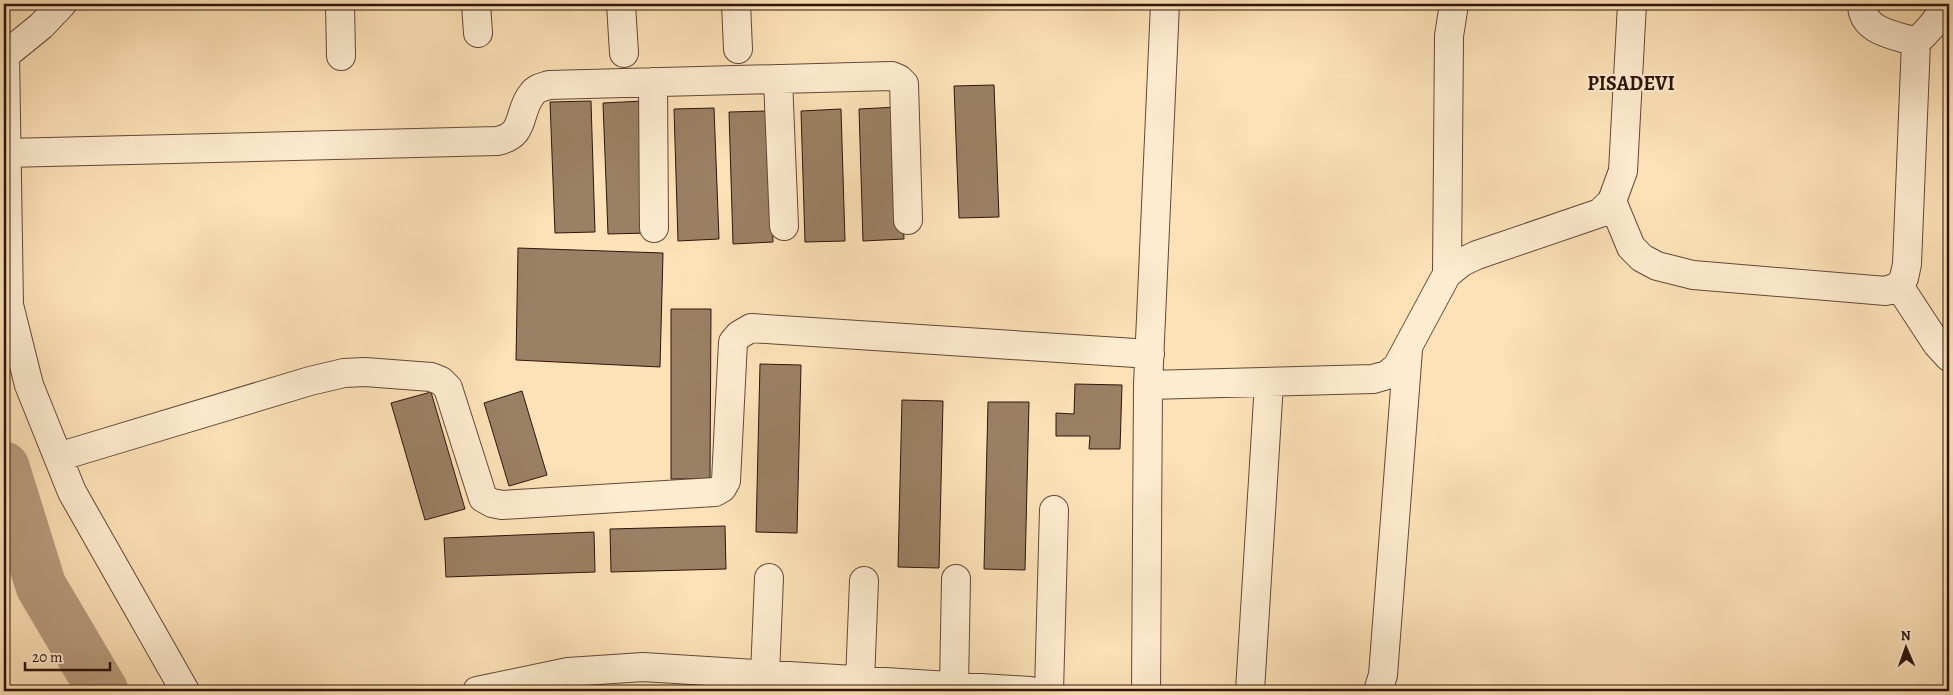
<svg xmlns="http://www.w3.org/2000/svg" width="1953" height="695" font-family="Alegreya,serif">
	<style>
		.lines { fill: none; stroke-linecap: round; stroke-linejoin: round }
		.river { stroke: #b79c7d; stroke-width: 51 }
		.building { fill: #9a8064; stroke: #2e150b }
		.minor-casing { stroke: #624836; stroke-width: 30 }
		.minor { stroke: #feecd0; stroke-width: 28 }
		.labels { text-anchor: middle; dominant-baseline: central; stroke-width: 4.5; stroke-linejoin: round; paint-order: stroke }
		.quarter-label { font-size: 20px; font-weight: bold; fill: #2e150b; stroke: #feecd0 }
	</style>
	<rect width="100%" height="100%" fill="#fde2b7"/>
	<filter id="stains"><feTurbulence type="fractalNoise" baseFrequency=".004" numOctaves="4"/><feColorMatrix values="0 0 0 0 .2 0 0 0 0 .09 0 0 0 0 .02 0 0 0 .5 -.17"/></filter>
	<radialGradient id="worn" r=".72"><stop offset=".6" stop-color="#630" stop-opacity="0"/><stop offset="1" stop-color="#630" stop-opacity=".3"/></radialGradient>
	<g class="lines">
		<path class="river" d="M4 467 41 586 103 691"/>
	</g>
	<path class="building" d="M994 85 999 217 959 218 954 86Z
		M591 101 595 232 555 233 550 102Z
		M643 101 648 233 608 234 603 103Z
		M898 107 904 239 863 241 859 109Z
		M714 108 719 239 678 241 674 109Z
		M841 109 845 241 805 242 801 111Z
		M768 111 773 242 733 244 729 112Z
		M518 248 663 253 660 367 516 360Z
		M671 309H711L710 479H671Z
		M760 364 801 365 797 533 756 532Z
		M1075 384 1122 385 1120 449H1089L1090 436H1056V413L1074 414Z
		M522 391 547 475 509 486 484 403Z
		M431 392 465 509 425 520 391 403Z
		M902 400 943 401 939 568 898 567Z
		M988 402H1029L1025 570 984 569Z
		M725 526 726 569 611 572 610 529Z
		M594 532 595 572 446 577 444 538Z"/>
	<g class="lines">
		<defs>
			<path id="minor" d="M340 4 341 56
				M476 4 478 33
				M621 4 624 53
				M736 4 738 49
				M1862 4C1862 32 1895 35 1916 42
				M5 55 9 305 29 385 72 492 185 691
				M4 56 41 26 62 4
				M778 79 784 226
				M653 82 654 228
				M6 153 497 141C527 135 517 112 532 94 536 88 543 87 549 85L892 76 899 79 904 84 908 220
				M1612 201 1631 247 1642 258 1657 266 1693 275 1886 291 1899 286 1904 278 1907 264 1916 42C1927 32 1940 18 1945 4
				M1447 274 1449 36 1454 4
				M1899 286 1937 344 1949 357
				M1148 385 1373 379 1387 375 1397 367 1447 274 1462 262 1477 255 1600 213 1612 201 1623 171 1632 4
				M58 457 310 381 344 373 365 372 431 377 441 381 448 388 483 498 492 503 502 505 715 492 722 488 726 481 733 342 739 335 751 328 1150 354
				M765 675 769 578
				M860 681 864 581
				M954 686 956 579
				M477 691 568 672 643 667 1030 691
				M1049 691 1054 510
				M1146 691 1148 385 1165 4
				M1250 691 1269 383
				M1378 691 1383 675 1408 350"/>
		</defs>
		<use href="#minor" class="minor-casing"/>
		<use href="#minor" class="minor"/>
	</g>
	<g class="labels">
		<g class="quarter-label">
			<text x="1631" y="83">PISADEVI</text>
		</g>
	</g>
	<rect width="1953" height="695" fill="none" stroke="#fde2b7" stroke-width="20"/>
	<rect x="5" y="5" width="1943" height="685" fill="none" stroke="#2e150b" stroke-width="2.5"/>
	<rect x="10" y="10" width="1933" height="675" fill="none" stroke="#2e150b"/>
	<g transform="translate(1906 648) rotate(358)" stroke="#feecd0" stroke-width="4" paint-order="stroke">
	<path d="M0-4L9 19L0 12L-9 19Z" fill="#2e150b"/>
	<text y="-8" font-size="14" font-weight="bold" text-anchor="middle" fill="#2e150b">N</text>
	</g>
	<path d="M25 662v8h85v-8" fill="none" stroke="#2e150b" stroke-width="2.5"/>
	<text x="32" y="662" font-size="15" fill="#2e150b" stroke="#feecd0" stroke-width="4" paint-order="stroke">20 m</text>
	<rect width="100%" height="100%" filter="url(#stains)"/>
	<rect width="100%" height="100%" fill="url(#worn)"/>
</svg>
